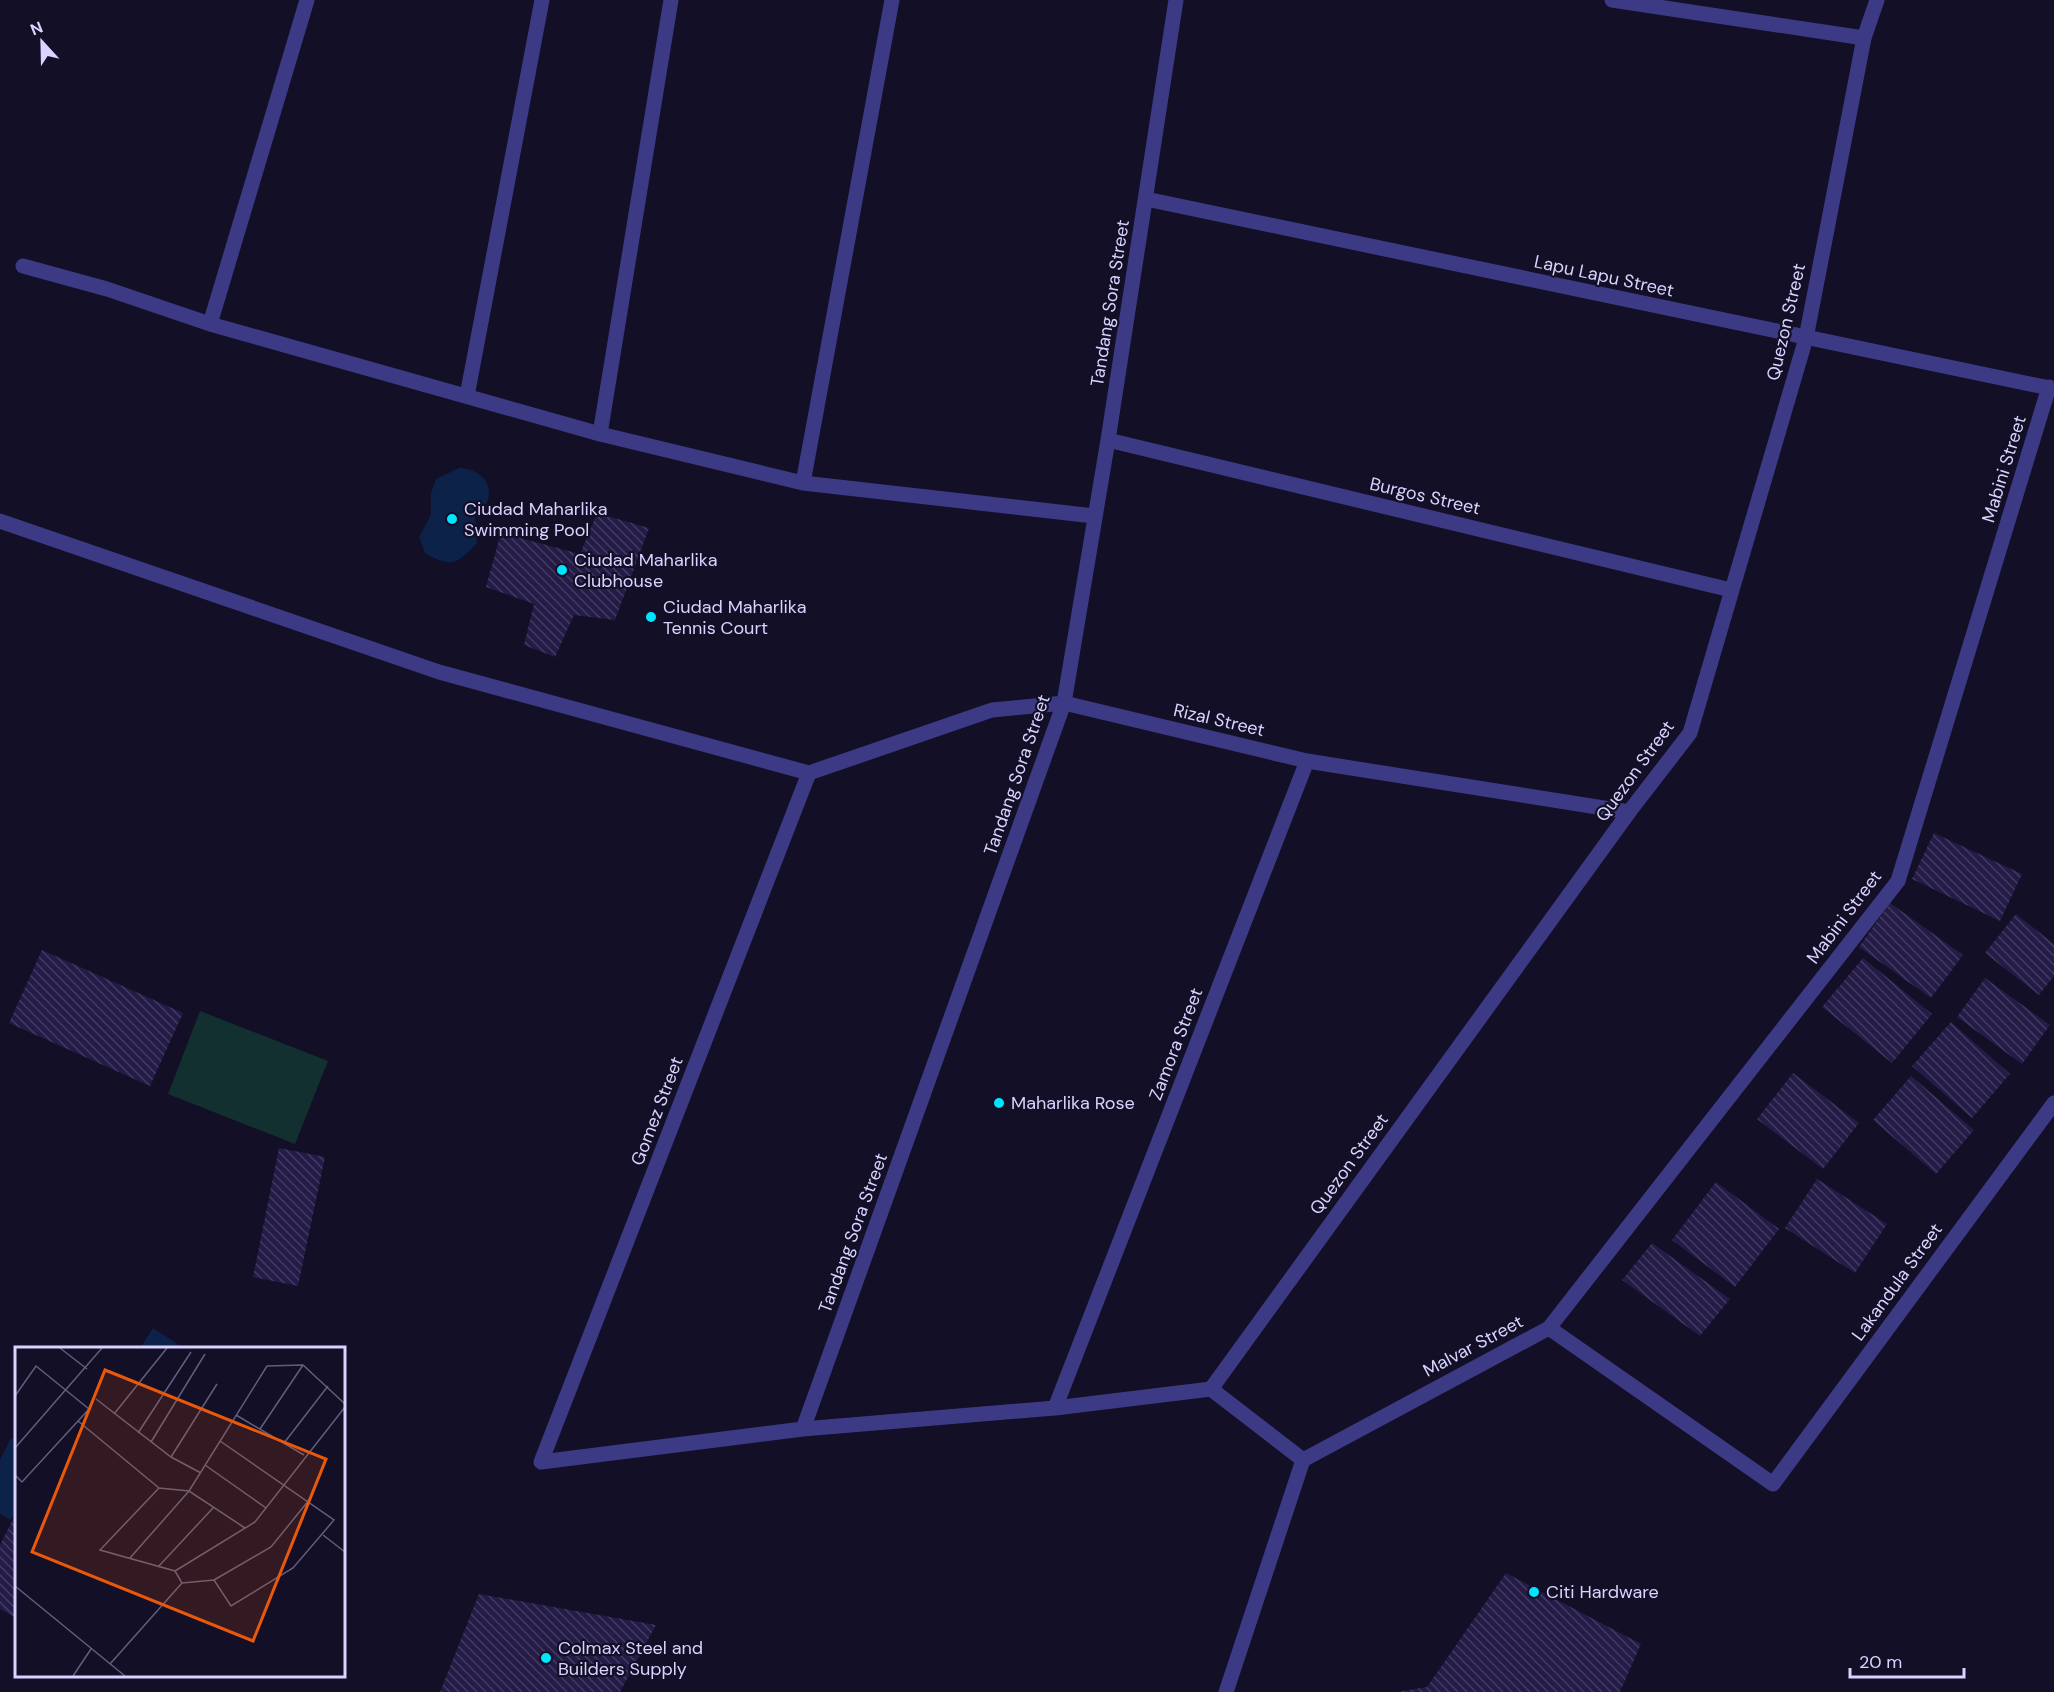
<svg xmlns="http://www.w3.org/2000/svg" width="2054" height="1692" font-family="'DM Sans',sans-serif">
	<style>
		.pitch { fill: #12302f }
		.water { fill: #0c2248 }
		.building { fill: url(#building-back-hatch) }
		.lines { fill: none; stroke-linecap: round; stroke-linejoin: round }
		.minor { stroke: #3d3a85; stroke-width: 15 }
		.tertiary { stroke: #3d3a85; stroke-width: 15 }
		.poi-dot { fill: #00e5ff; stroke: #130f26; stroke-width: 2 }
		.labels { text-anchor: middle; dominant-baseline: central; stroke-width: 4.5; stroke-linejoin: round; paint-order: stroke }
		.street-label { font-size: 18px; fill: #d9d4ff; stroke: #130f26 }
		.poi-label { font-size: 18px; fill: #d9d4ff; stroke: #130f26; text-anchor: start }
		.inset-road { fill: none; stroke: #625e7d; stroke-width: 1.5 }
		.view { fill: #e8590c; fill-opacity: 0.15; stroke: #e8590c; stroke-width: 3 }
		.inset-edge { fill: none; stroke: #d9d4ff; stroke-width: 3 }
	</style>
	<defs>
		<pattern id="building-back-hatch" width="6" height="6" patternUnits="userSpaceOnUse" patternTransform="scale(1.5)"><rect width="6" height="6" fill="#241b47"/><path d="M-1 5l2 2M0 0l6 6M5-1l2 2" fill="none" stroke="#433b63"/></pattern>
	</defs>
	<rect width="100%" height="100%" fill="#130f26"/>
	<path class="pitch" d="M200 1011 328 1061 295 1144 168 1094Z"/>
	<path class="water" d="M459 468C475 468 494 480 488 500 486 505 478 511 475 516L477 543C456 565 452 568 425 553L419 537 431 515V493L436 479Z
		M153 1328 184 1348H140Z
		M11 1438 16 1441V1509L11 1520 0 1514V1460Z"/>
	<path class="building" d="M597 513 649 528 615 620 574 615 555 657 524 645 534 604 486 587 501 533 580 554Z
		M1934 833 2022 874 2000 921 1912 879Z
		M1890 903 1963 955 1931 998 1859 947Z
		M2016 914 2054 944V976L2039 995 1985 953Z
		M42 950 183 1013 150 1086 9 1023Z
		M1863 958 1932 1014 1892 1063 1822 1007Z
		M1985 978 2050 1025 2022 1064 1957 1017Z
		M1951 1022 2010 1074 1972 1118 1912 1066Z
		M1793 1073 1859 1123 1823 1169 1757 1119Z
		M1911 1076 1974 1130 1936 1174 1873 1120Z
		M279 1148 325 1157 298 1286 253 1277Z
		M1817 1179 1887 1224 1855 1273 1785 1228Z
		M1716 1182 1779 1229 1735 1287 1672 1240Z
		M1652 1243 1730 1299 1700 1336 1622 1280Z
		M16 1513V1618L0 1609V1545Z
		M1506 1573 1641 1644 1620 1692H1396L1427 1687Z
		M479 1594 656 1625 620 1692H440Z"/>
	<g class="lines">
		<path class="minor" d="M1612 0 1864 38
			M1146 199 2054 389
			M23 266 107 289 210 324 600 434 803 483 1094 516
			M210 324 307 0
			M467 396 542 0
			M600 434 671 0
			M1108 440 1731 590
			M803 483 892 0
			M0 521 439 672 809 773
			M809 773 541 1462 803 1429 1055 1408 1211 1389
			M809 773 992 710 1064 703 1307 761 1629 812
			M1549 1328 1898 881 2049 387
			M1055 1408 1307 761
			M803 1429 1064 703 1108 440 1176 0
			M1303 1460 1549 1328 1773 1484 2054 1103"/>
		<path class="tertiary" d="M1226 1692 1303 1460 1211 1389 1629 812 1690 733 1806 338 1864 38 1877 0"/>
	</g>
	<g class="poi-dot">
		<circle cx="452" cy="519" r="6"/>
		<circle cx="562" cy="570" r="6"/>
		<circle cx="651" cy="617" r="6"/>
		<circle cx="999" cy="1103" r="6"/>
		<circle cx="1534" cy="1592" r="6"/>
		<circle cx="546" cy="1658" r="6"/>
	</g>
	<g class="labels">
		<g class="street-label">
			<text transform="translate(1604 276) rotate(12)">Lapu Lapu Street</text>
			<text transform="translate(1110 303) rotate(-81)">Tandang Sora Street</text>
			<text transform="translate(1786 322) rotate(-77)">Quezon Street</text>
			<text transform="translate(2004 469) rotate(-73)">Mabini Street</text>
			<text transform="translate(1425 496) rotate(13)">Burgos Street</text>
			<text transform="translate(1219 720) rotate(13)">Rizal Street</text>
			<text transform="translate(1635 771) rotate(-54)">Quezon Street</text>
			<text transform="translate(1017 775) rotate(-71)">Tandang Sora Street</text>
			<text transform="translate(1844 917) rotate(-53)">Mabini Street</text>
			<text transform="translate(1176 1044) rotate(-69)">Zamora Street</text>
			<text transform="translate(657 1111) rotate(-69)">Gomez Street</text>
			<text transform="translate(1349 1164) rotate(-54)">Quezon Street</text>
			<text transform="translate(853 1233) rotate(-70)">Tandang Sora Street</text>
			<text transform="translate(1897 1282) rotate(-54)">Lakandula Street</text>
			<text transform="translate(1473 1346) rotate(-28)">Malvar Street</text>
		</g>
		<g class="poi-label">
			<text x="464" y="509">Ciudad Maharlika<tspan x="464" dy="21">Swimming Pool</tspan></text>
			<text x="574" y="560">Ciudad Maharlika<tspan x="574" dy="21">Clubhouse</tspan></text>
			<text x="663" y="607">Ciudad Maharlika<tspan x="663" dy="21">Tennis Court</tspan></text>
			<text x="1011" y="1103">Maharlika Rose</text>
			<text x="1546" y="1592">Citi Hardware</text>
			<text x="558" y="1648">Colmax Steel and<tspan x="558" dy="21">Builders Supply</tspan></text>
		</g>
	</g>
	<g transform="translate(15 1347)">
		<rect width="330" height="330" fill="#130f26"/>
		<path class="inset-road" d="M45 1 72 22M0 49 21 19 74 62 7 135 0 128M81 52 156 110 186 126M99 67 152 1M221 68 289 108M63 74 144 141M245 82 288 18M123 86 176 5M136 95 190 7M269 96 313 39M0 101 87 1M156 110 202 37M190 118 251 161M144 141 85 203 160 224 167 236M144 141 174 144 230 181M308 188 330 205M115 211 174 144 252 19 288 18 330 57M143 220 198 161M160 224 240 175 330 60M199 233 256 200 294 153M167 236 199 233 216 259 278 221 319 173 205 94M0 239 110 329M95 317 167 236M58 329 76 302"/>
		<path class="view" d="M90 23 311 112 238 294 17 205Z"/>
		<rect width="330" height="330" class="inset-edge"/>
	</g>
	<g transform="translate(42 42) rotate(338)" stroke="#130f26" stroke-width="4.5" paint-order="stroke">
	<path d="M0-4.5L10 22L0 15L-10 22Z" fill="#d9d4ff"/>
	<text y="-9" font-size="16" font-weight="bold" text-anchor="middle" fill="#d9d4ff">N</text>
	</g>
	<path d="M1850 1668v9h114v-9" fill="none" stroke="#d9d4ff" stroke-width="3"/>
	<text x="1859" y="1668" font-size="18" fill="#d9d4ff" stroke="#130f26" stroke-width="4.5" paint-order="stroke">20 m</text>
</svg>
